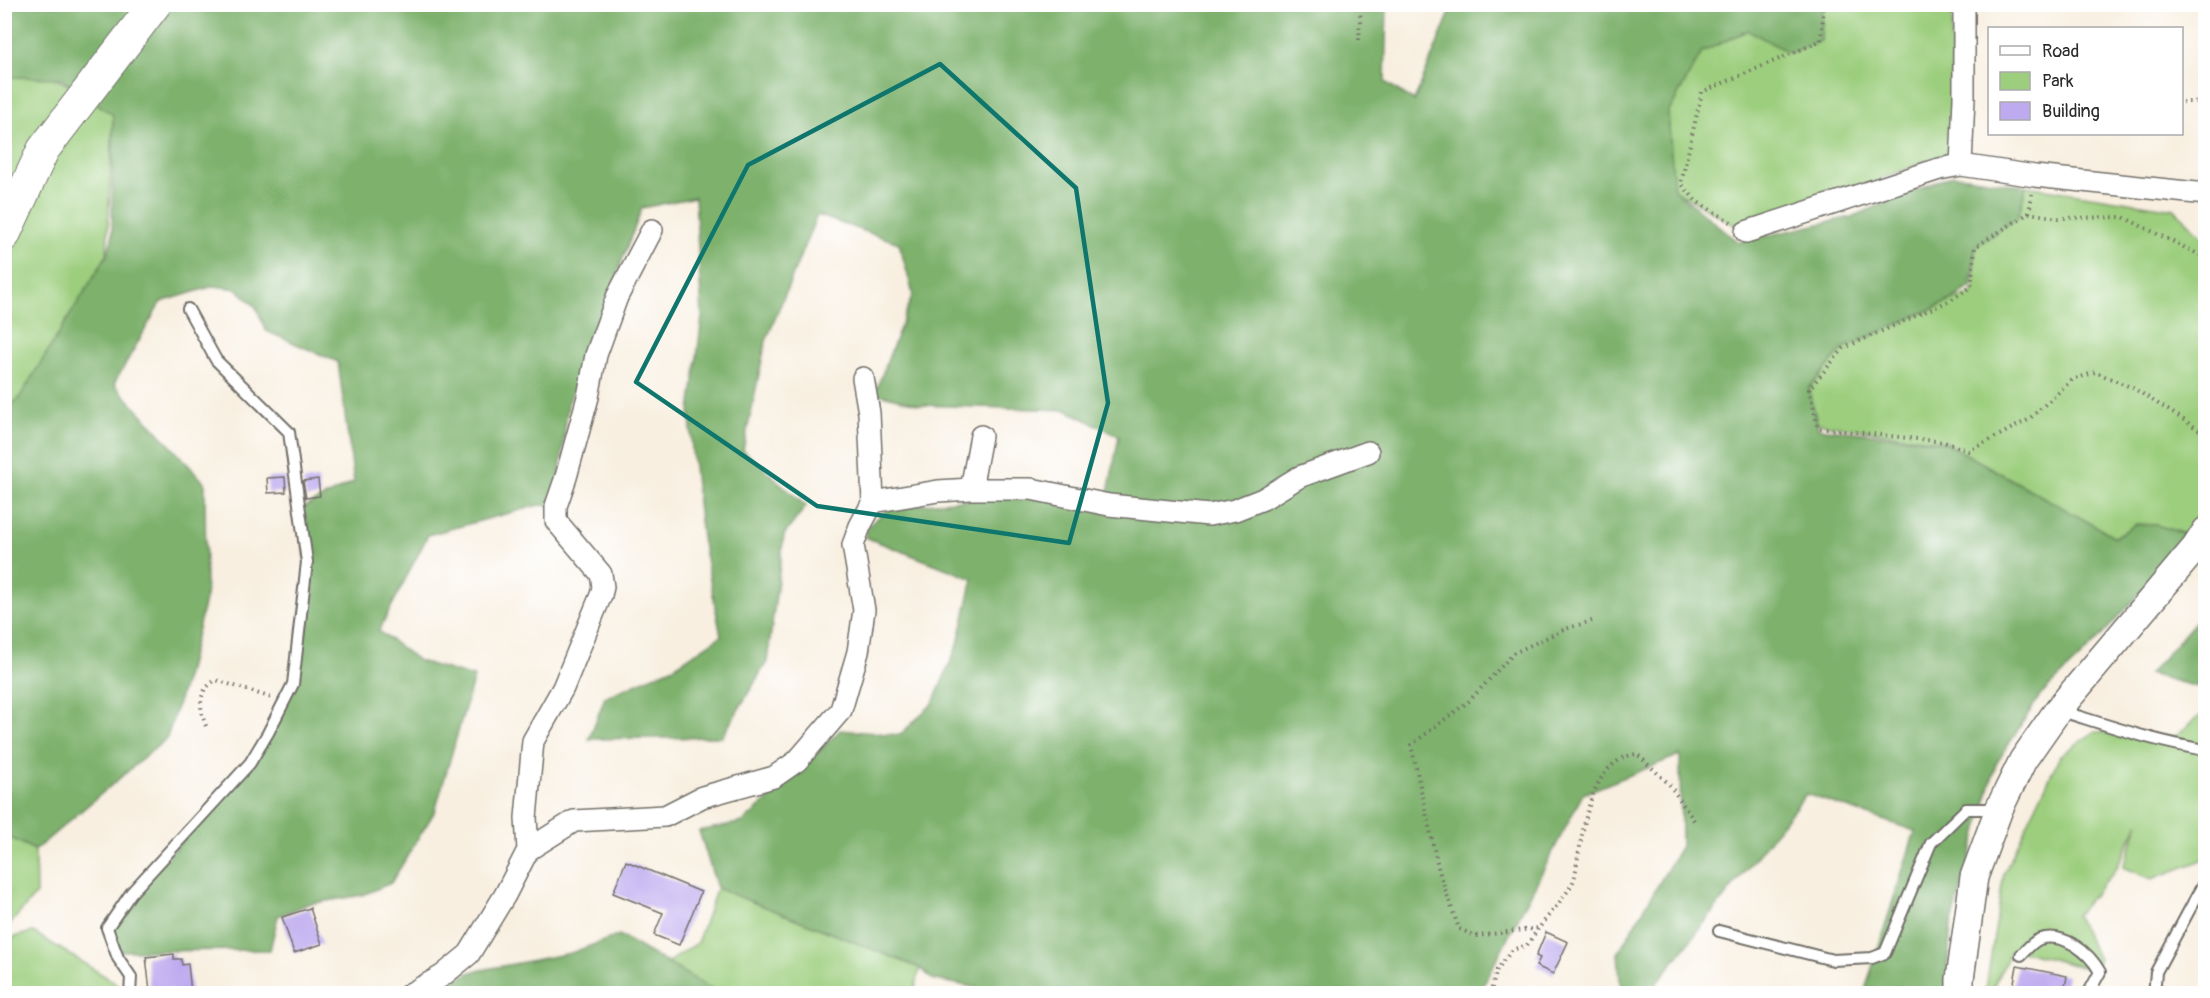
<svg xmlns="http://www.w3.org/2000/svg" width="2210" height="998" font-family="Pangolin,sans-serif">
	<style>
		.green { fill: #9cce7d; stroke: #647c54; stroke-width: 1.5 }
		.forest { fill: #7db16c; stroke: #546e4c; stroke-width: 1.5 }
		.building { fill: #bdaaef }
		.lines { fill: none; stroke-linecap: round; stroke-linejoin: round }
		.service-casing { stroke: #73706a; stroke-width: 14 }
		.minor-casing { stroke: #73706a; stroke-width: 24 }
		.tertiary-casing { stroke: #73706a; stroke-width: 30 }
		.secondary-casing { stroke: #73706a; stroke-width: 34 }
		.path { stroke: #73706a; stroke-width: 4; stroke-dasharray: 1.5 4.5; stroke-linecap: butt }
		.service { stroke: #fff; stroke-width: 10 }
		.minor { stroke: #fff; stroke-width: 21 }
		.tertiary { stroke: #fff; stroke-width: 27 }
		.secondary { stroke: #fff; stroke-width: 32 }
		.marked { fill: none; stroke: #0f766e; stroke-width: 4.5; stroke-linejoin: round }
	</style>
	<rect width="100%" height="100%" fill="#fff"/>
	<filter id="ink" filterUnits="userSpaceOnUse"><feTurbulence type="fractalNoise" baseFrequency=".0167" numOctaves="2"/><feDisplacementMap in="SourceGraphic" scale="12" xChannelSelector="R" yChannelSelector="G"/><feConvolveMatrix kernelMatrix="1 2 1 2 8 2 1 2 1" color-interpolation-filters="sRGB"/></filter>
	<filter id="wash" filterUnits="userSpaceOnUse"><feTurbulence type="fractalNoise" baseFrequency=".008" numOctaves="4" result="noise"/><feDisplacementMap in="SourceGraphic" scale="24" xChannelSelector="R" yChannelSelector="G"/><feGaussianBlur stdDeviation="1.35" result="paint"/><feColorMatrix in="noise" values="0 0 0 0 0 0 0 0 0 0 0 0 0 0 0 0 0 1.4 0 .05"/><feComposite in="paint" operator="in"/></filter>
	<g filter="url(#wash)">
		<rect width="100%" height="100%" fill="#f8efe0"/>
		<path class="green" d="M1823 5H1952L1950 152 1746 232 1673 189 1668 113 1702 52 1748 30 1789 52 1821 40Z
			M50 76 82 92 113 115 107 255 18 400 5 408 4 80 9 77Z
			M2026 186 2174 209 2205 238 2206 515 2197 533 2192 536 2156 525 2115 537 1944 442 1817 423 1809 389 1844 348 1887 327 1974 292 1975 247 2018 217Z
			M2205 712V859L2152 879 2123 867 2139 822 2116 869 2076 915 2099 959 2094 970 2012 949 1994 985 1999 993 1985 994 2004 873 2060 756 2094 732 2175 736Z
			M5 835 35 850 36 894 5 930Z
			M717 888 920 968 914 993 719 994 667 963 697 943Z
			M33 932 116 983 117 993H5V939Z"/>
		<path class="forest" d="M1387 4 1385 82 1414 101 1453 5H1822L1821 41 1789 53 1748 30 1702 52 1668 113 1674 189 1738 242 1851 217 1953 175 2026 186 2018 217 1975 247 1971 287 1949 301 1844 348 1809 388 1818 428 1944 442 2115 537 2136 524 2156 525 2192 536 2092 646 2039 697 1996 764 1951 926 1945 993H1864L1915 831 1806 794 1649 993H1621L1618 953 1681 846 1680 755 1583 794 1479 993 1007 994 932 979 920 968 717 888 699 831 743 822 788 782 840 730 900 735 933 703 958 644 973 579 865 537 868 526 890 508 961 500 1108 493 1119 436 1066 410 920 405 875 393 913 294 899 243 817 215 766 341 743 450 806 506 784 535 767 662 722 737 589 739 605 697 674 667 721 636 702 538 692 450 690 412 702 317 695 197 642 208 568 404 556 506 539 505 428 535 379 631 419 661 474 677 435 811 391 883 363 895 308 904 278 916 270 950 119 951 107 930 126 905 250 763 293 684 306 571 302 508 354 482 338 362 266 331 256 307 237 289 214 286 161 302 114 384 205 483 206 596 187 674 167 738 35 850 5 835V408L18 400 107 255 112 239 113 115 60 78 9 77 5 81V5Z
			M2205 611V689L2149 674Z
			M619 935 719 993 427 994 471 972 571 953Z"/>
		<g id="blocks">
			<path class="building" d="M285 477 286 492 268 493 267 478Z
				M318 479 320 496 306 498 303 481Z
				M626 861 701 892 679 945 654 935 663 913 613 893Z
				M310 908 322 944 294 953 282 917Z
				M1546 932 1568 942 1553 974 1536 966 1540 958 1536 956Z
				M174 954V959H181L182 965 188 964 191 992 172 993 171 989 150 991 146 957Z
				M2017 966 2067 976 2064 993H2012Z"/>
		</g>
	</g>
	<g filter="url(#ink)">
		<use href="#blocks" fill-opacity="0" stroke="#73706a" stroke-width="1.5"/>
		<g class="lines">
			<defs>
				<path id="service" d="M2058 710C2107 725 2155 742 2206 750
					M1719 931 1833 960 1872 958 1885 953 1931 843 1966 809H1999
					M2021 955C2026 950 2033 941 2040 939 2064 932 2089 952 2100 972L2088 994
					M130 994 131 977 118 958 107 928 131 893 250 763 268 733 293 684 307 562 289 432 216 360 188 309
					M2154 994 2156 972 2206 879"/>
				<path id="minor" d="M1961 165 1964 98V4
					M1746 232 1939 169 1961 165 2035 176 2206 194
					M863 378 869 413 873 502
					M971 489 981 436
					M528 850 526 818 533 741 563 688 601 595 603 587 601 574 556 521V506L566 477 588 397 596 355 617 297 652 230
					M410 994 442 976 469 954 505 895 528 850 574 821 665 816 702 797 774 777 797 761 841 710 858 652 864 610 853 545 860 526 873 502 938 491 971 489H1031L1109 505 1209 515 1235 510 1263 499 1299 477 1368 452"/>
				<path id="tertiary" d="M1960 994V979L1974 877 1999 809 2023 760 2058 710 2195 548 2206 531"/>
				<path id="secondary" d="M4 235 43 150 155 4"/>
			</defs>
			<use href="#service" class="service-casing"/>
			<use href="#minor" class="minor-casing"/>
			<use href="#tertiary" class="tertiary-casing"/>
			<use href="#secondary" class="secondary-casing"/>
			<path class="path" d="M1359 40 1361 4
				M2182 102H2206
				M2029 213 2032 194
				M1731 222 1696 201 1681 183 1702 92 1821 41 1824 4
				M2206 258 2123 217 2059 218 2029 213 1975 247 1971 287 1949 301 1844 348 1809 389 1818 428 1944 442 1969 451 2028 420 2072 380 2095 372 2133 388 2206 434
				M1592 621 1565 629 1514 653 1469 701 1411 745 1439 871 1459 929 1476 936 1539 928C1549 914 1563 900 1572 884 1576 877 1576 866 1578 857 1585 820 1592 760 1637 754L1669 784 1695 822
				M206 726C199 708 197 691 216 680L272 698
				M1490 994 1497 970 1512 950 1527 945 1538 929"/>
			<use href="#service" class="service"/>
			<use href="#minor" class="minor"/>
			<use href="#tertiary" class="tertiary"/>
			<use href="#secondary" class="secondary"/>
		</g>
	</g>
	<path class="marked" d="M940 64 1076 188 1108 403 1069 543 817 506 636 382 748 165Z"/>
	<rect width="2210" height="998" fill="none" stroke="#fff" stroke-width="24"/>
	<rect x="1988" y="27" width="195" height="108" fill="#ffffff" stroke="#aaaaaa" stroke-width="1.5"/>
	<rect x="2000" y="46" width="30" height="9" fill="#ffffff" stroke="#aaaaaa" stroke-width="1.5"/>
	<text x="2042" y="57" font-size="18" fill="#2b2b2b">Road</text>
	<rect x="2000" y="72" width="30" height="18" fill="#9cce7d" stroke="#aaaaaa" stroke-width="1.5"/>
	<text x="2042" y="87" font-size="18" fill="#2b2b2b">Park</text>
	<rect x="2000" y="102" width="30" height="18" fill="#bdaaef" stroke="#aaaaaa" stroke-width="1.5"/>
	<text x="2042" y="117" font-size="18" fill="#2b2b2b">Building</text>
</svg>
